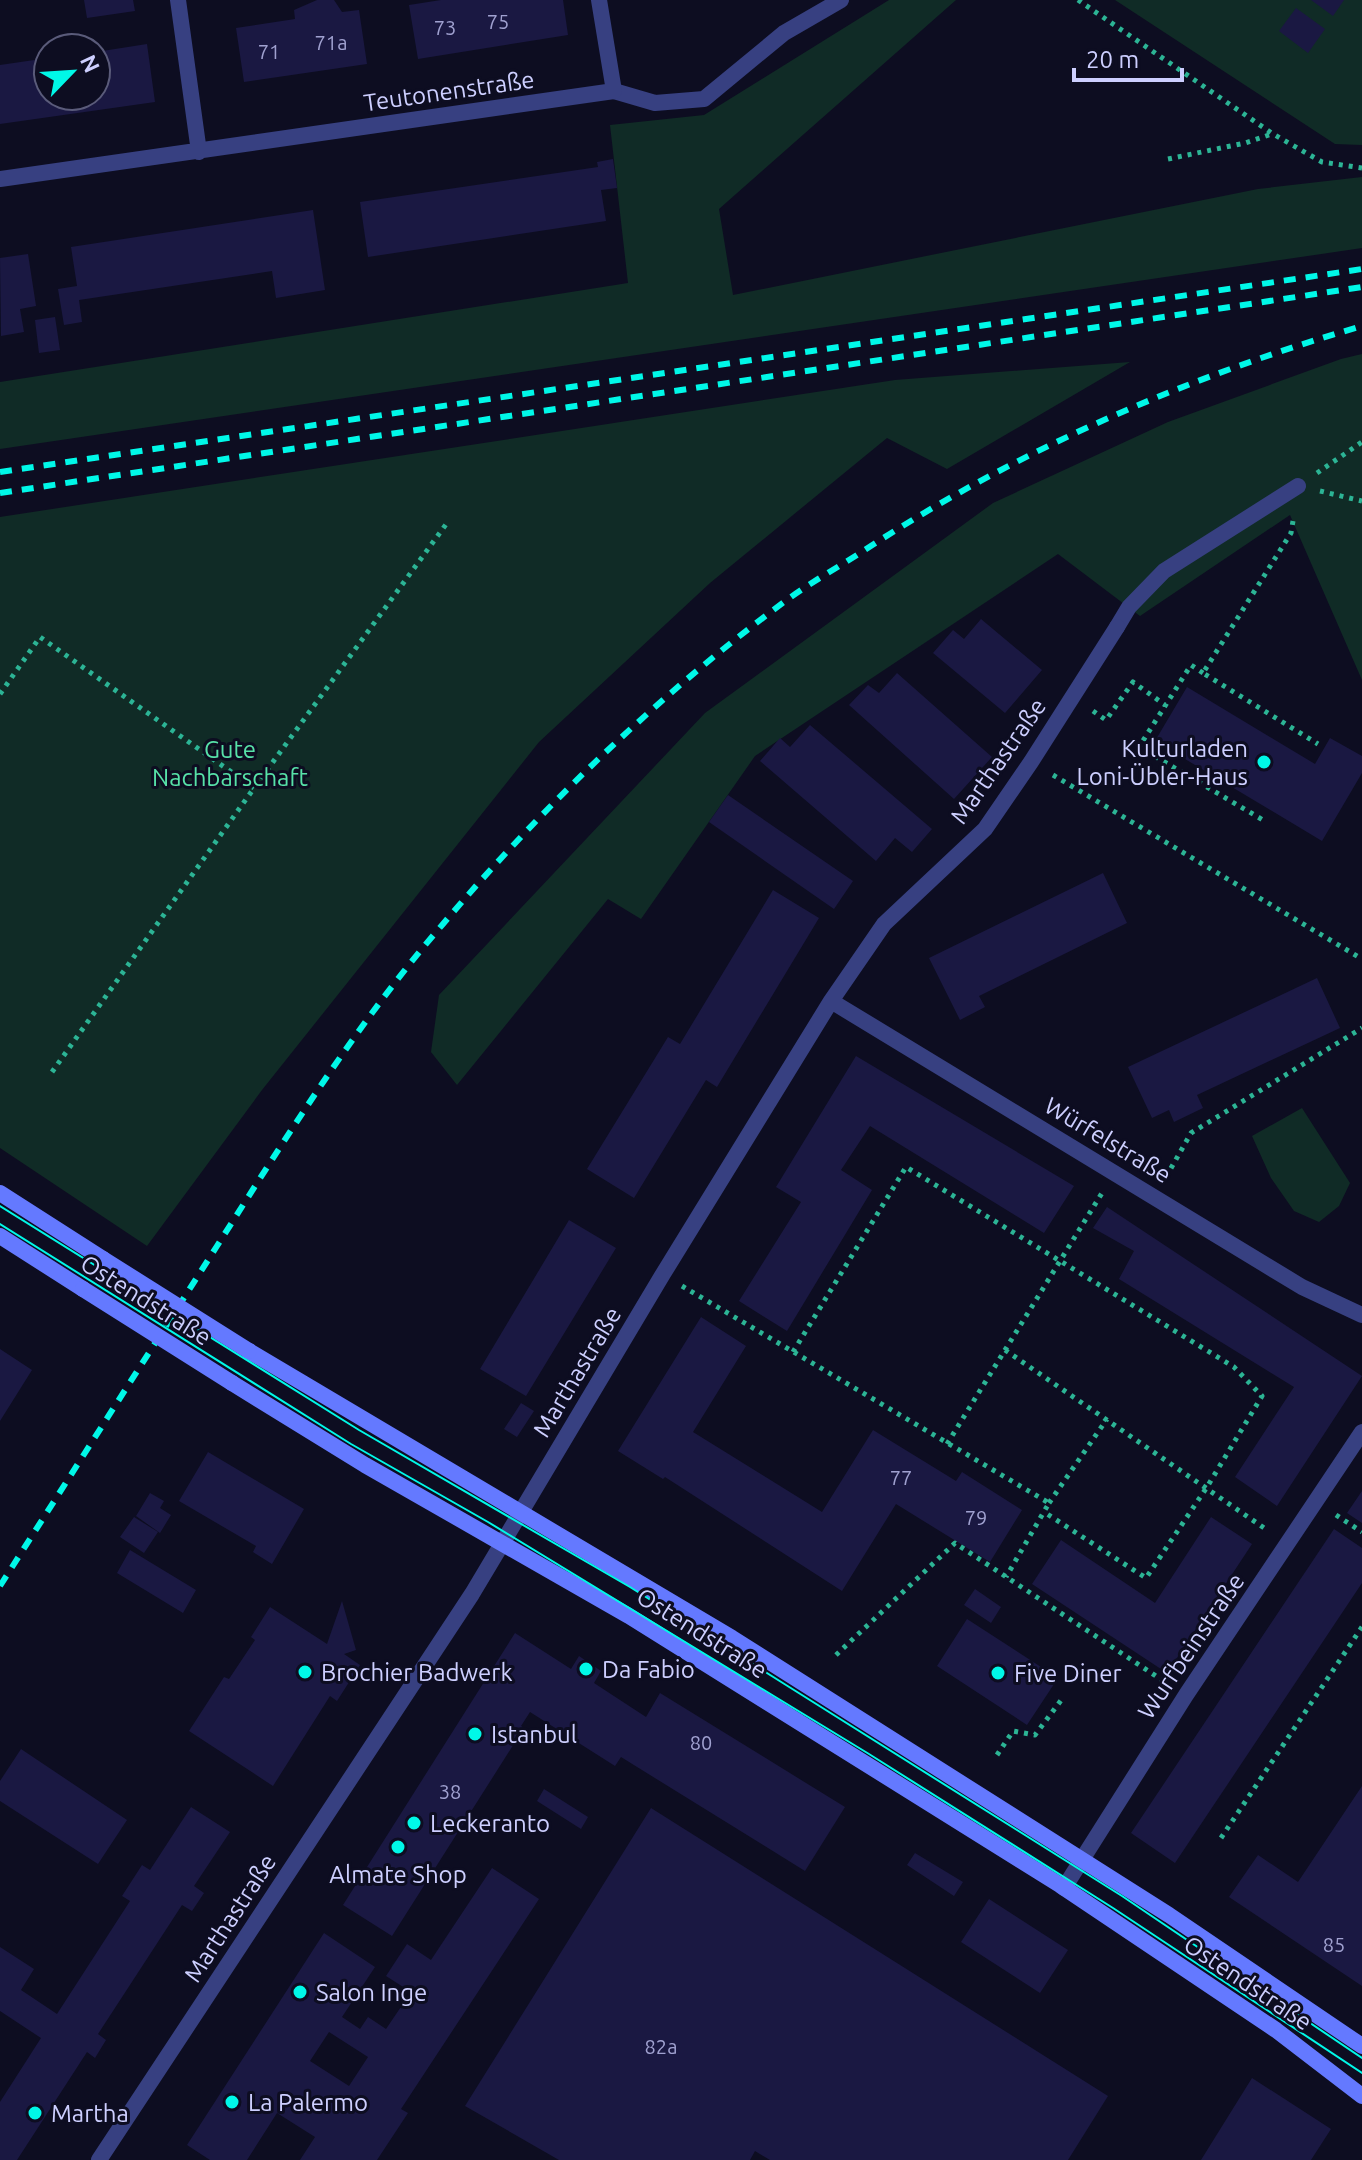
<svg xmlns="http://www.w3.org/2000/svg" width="1362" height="2160" font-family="Ubuntu,sans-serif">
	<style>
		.green { fill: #102b26 }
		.building { fill: #1a1842; fill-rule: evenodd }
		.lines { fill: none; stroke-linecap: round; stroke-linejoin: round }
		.path { stroke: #2cb495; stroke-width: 5; stroke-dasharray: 4 6; stroke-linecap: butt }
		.service { stroke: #374081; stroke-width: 16 }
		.minor { stroke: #374081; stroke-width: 16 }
		.secondary { stroke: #6479ff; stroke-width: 16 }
		.tram { stroke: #00f8e8; stroke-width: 2 }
		.rail { stroke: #00f8e8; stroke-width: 6; stroke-dasharray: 12 10; stroke-linecap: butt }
		.secondary-bridge { stroke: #6479ff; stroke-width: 16 }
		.poi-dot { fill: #00f8e8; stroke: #0d0d21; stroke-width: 3 }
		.labels { text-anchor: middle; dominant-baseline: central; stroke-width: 6; stroke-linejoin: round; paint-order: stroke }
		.number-label { font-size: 20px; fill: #a0a1d0 }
		.street-label { font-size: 24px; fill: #cdcfff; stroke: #0d0d21 }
		.poi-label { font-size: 24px; fill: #cdcfff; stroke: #0d0d21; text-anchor: start }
		.park-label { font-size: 24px; fill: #57e1a8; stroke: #0d0d21 }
	</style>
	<rect width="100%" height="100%" fill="#0d0d21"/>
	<path class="green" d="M889 0H956L719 209 733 295 1258 189 1362 177V248L0 449V382L628 283 610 125 704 115Z
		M1115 0H1362V145L1335 144Z
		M1362 354V680L1290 515 1140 616 1058 554 755 756 641 919 608 899 457 1085 431 1052 439 995 705 713 993 503 1168 422 1341 359Z
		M1130 362 947 469 887 438 710 583 539 742 262 1090 147 1246 0 1148V517L895 380Z
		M1302 1108 1350 1183 1339 1206 1319 1222 1294 1211 1271 1178 1252 1136Z"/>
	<path class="building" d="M84 0H133L135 11 87 18Z
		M317 0H334L342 12 359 10 367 64 244 82 236 28 295 19 294 10Z
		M441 0H563L568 35 418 59 409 5Z
		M1311 0H1344L1333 16Z
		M1296 8 1325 29 1308 53 1279 31Z
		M147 44 155 102 0 124V65L48 58V96H96V52Z
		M613 159 617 188 601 190 606 221 368 257 360 202 598 167 597 162Z
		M313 210 325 290 276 298 272 271 79 300 82 322 64 325 58 289 77 286 71 247Z
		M28 254 36 306 20 309 24 332 1 336 0 258Z
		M55 317 60 350 39 353 35 320Z
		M981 619 1042 670 1005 713 933 653 953 630 964 639Z
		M897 673 992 757 954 799 849 705 868 685 879 693Z
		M1187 687 1315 764 1330 738 1362 756V773L1322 841 1155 741Z
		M810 725 932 829 912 852 895 838 876 861 760 761 780 738 790 747Z
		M728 795 853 881 834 909 709 822Z
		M1103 873 1127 923 979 996 985 1007 960 1020 929 958Z
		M773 890 819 918 717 1087 706 1080 634 1198 587 1169 668 1037 680 1044Z
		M1317 978 1340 1028 1197 1095 1203 1108 1174 1122 1169 1110 1152 1118 1128 1067Z
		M856 1056 1074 1186 1044 1233 870 1126 841 1170 872 1190 787 1331 739 1301 801 1202 776 1187Z
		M1107 1207 1362 1376 1277 1506 1235 1477 1294 1387 1119 1279 1134 1251 1093 1228Z
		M569 1220 616 1248 526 1396 480 1369Z
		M701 1317 746 1346 693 1432 822 1512 873 1430 956 1481 962 1472 1022 1510 990 1562 896 1504 842 1591 665 1477 663 1479 618 1451Z
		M0 1349 32 1370 0 1421Z
		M521 1403 534 1411 517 1437 504 1429Z
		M208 1452 304 1509 272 1564 253 1552 256 1546 179 1501Z
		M1362 1491V1523L1347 1513Z
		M150 1493 164 1501 160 1508 171 1515 160 1533 136 1516Z
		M134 1517 158 1532 144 1553 120 1537Z
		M1211 1517 1252 1544 1167 1673 1032 1584 1061 1540 1155 1603Z
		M1334 1529 1362 1548V1583L1175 1863 1131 1833Z
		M130 1550 196 1590 183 1613 117 1573Z
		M975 1589 1001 1607 991 1623 964 1605Z
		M342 1601 356 1650 344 1654 360 1665 337 1701 330 1696 273 1786 189 1731 224 1677 229 1679 255 1640 251 1637 270 1607 327 1644Z
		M967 1619 1058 1678 1027 1725 937 1666Z
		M515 1633 571 1669 579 1656 601 1671 594 1683 646 1717 660 1693 845 1807 805 1871 621 1757 615 1766 530 1712 521 1726 524 1728 392 1936 343 1905Z
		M21 1749 127 1820 98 1864 0 1801V1781Z
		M1362 1786V1986L1229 1897 1258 1855 1298 1882Z
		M544 1789 588 1817 581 1829 537 1801Z
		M191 1807 230 1832 194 1886 204 1893 192 1911 182 1905 98 2034 106 2040 95 2058 87 2052 17 2160H0V2102L41 2038 0 2011V1947L34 1969 21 1990 57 2014 130 1901 122 1896 142 1865 150 1870Z
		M651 1808 1108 2096 1068 2160H770L755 2151 750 2160H559L465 2106Z
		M915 1853 963 1882 954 1896 907 1865Z
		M492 1868 539 1899 401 2109 408 2113 377 2160H300L315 2137 277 2113 247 2160H210L187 2145 324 1933 375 1967 342 2017 360 2029 368 2017 386 2029 411 1992 386 1976 407 1944 431 1960ZM329 2032 368 2057 349 2086 310 2061Z
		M989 1899 1068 1950 1040 1993 961 1942Z
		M1252 2078 1331 2129 1311 2160H1201Z"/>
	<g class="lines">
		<path class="path" d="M1078 0 1273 134 1322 162 1362 168
			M1168 159 1245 143 1272 134
			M1317 473 1362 442
			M1320 491 1362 501
			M1293 521 1291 533 1203 673 1318 744
			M1203 673 1191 665 1139 747 1263 820
			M0 694 40 637 254 788
			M1093 711 1106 720 1133 682 1165 705
			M1053 775 1362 959
			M52 1072 254 788 447 523
			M1166 1177 1191 1133 1362 1028
			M682 1286 1049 1503 1006 1577
			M1005 1350 1267 1530
			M793 1352 906 1167 1234 1367 1262 1396 1207 1487 1146 1578 1044 1512
			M947 1444 1102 1193
			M1049 1503 1107 1419
			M1336 1515 1362 1532
			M836 1655 955 1543 1165 1682
			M997 1755 1013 1731 1035 1735 1062 1699
			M1221 1838 1362 1627"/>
		<path class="service" d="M614 91 655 103 704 99 784 33 841 0
			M1117 627 1129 607 1164 571 1298 486"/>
		<path class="minor" d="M178 0 199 152
			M0 179 614 91 599 0
			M831 1001 1302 1287 1362 1315
			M1064 1888 1186 1695 1362 1432
			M99 2160 472 1594 663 1274 831 1001 884 924 985 829 1031 762 1117 627"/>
		<path class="secondary" d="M0 1193 103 1259
			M0 1236 83 1289
			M249 1351 732 1638 1169 1915 1362 2046
			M232 1383 365 1465 629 1616 1060 1885 1276 2030 1362 2096"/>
		<path class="tram" d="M0 1206 359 1430 630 1587 786 1685 1122 1896 1362 2058
			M0 1224 351 1444 488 1522 869 1754 1113 1908 1362 2073"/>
		<path class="rail" d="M0 472 1362 269
			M0 493 1362 287
			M0 1586C72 1473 145 1359 217 1246 287 1136 357 1023 443 924 543 806 660 694 784 602 807 585 833 570 857 555 1013 452 1183 378 1362 326"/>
		<path class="secondary-bridge" d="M103 1259 249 1351
			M83 1289 232 1383"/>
	</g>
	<g class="poi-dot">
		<circle cx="1264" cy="762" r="8"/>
		<circle cx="586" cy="1669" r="8"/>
		<circle cx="305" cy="1672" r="8"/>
		<circle cx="998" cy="1673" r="8"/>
		<circle cx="475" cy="1734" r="8"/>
		<circle cx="414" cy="1823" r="8"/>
		<circle cx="398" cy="1847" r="8"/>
		<circle cx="300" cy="1992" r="8"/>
		<circle cx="232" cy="2102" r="8"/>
		<circle cx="35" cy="2113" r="8"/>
	</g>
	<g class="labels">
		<g class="number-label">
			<text x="498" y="21">75</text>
			<text x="445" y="27">73</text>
			<text x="331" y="42">71a</text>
			<text x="269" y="51">71</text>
			<text x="901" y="1477">77</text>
			<text x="976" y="1517">79</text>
			<text x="701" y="1742">80</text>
			<text x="450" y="1791">38</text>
			<text x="1334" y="1944">85</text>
			<text x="661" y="2046">82a</text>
		</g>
		<g class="street-label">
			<text transform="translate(449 91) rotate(-8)">Teutonenstraße</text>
			<text transform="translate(998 761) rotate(-55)">Marthastraße</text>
			<text transform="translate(1108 1140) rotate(31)">Würfelstraße</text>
			<text transform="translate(146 1300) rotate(32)">Ostendstraße</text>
			<text transform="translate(577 1372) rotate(-59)">Marthastraße</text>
			<text transform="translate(702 1633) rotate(32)">Ostendstraße</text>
			<text transform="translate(1191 1646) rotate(-56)">Wurfbeinstraße</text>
			<text transform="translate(230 1918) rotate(-57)">Marthastraße</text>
			<text transform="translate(1248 1983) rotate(34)">Ostendstraße</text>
		</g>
		<g class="poi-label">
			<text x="1248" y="748" text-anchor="end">Kulturladen<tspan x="1248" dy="28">Loni-Übler-Haus</tspan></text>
			<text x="602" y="1669">Da Fabio</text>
			<text x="321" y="1672">Brochier Badwerk</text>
			<text x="1014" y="1673">Five Diner</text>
			<text x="491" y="1734">Istanbul</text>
			<text x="430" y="1823">Leckeranto</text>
			<text x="398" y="1874" text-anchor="middle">Almate Shop</text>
			<text x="316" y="1992">Salon Inge</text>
			<text x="248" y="2102">La Palermo</text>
			<text x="51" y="2113">Martha</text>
		</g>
		<g class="park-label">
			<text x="230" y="749">Gute<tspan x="230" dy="28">Nachbarschaft</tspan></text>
		</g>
	</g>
	<g transform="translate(72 72) rotate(65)"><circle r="38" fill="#0d0d21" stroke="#5a5b7a" stroke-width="2"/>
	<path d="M0-6L14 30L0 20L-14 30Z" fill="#00f8e8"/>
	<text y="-12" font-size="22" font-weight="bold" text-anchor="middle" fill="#cdcfff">N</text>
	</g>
	<path d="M1074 68v12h108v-12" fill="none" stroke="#cdcfff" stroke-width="4"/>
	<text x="1086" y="68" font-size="24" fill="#cdcfff" stroke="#0d0d21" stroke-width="6" paint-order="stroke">20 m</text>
</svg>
